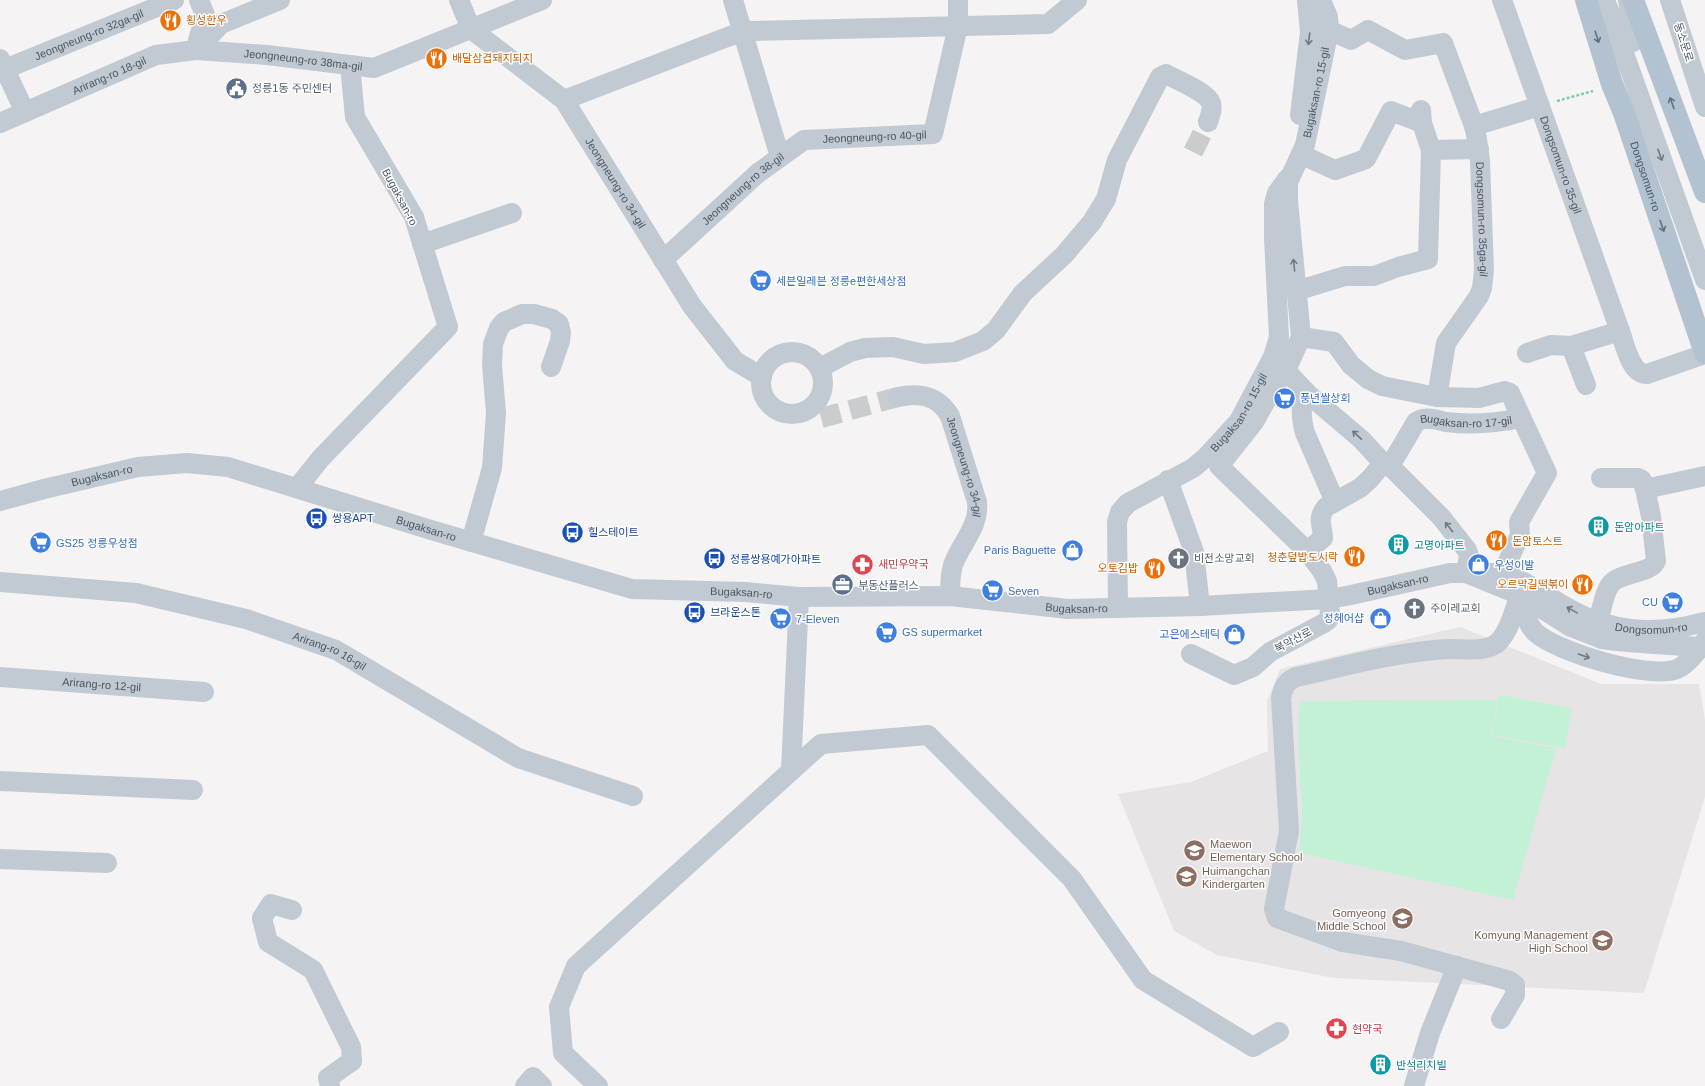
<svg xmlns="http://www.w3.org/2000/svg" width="1705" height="1086" font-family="Helvetica,'Noto Sans KR',sans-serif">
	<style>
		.education { fill: #e6e4e5 }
		.green { fill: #c3f1d5 }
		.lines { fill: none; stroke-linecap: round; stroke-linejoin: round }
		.minor-tunnel { stroke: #caccce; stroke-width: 20; stroke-dasharray: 20 10; stroke-linecap: butt }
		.path { stroke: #7ad0a6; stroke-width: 2.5; stroke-dasharray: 3 2; stroke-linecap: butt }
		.minor { stroke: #c1cad2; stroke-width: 20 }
		.major { stroke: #b3c2d1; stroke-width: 22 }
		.minor-bridge { stroke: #c1cad2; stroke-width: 20 }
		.oneway { stroke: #64717d }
		.oneway2 { stroke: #6e7983 }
		.labels { text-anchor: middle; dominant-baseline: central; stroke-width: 3; stroke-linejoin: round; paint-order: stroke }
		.food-label { font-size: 11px; fill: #c56008; stroke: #fff; text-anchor: start }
		.street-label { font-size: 11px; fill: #4a5661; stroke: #fff }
		.service-label { font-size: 11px; fill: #4e5e75; stroke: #fff; text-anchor: start }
		.shop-label { font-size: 11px; fill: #366cbe; stroke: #fff; text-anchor: start }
		.transit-label { font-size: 11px; fill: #164399; stroke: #fff; text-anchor: start }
		.culture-label { font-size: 11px; fill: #0d838f; stroke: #fff; text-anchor: start }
		.worship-label { font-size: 11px; fill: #5b616d; stroke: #fff; text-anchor: start }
		.health-label { font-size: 11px; fill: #be3a42; stroke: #fff; text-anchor: start }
		.education-label { font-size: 11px; fill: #785e54; stroke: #fff; text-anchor: start }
	</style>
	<rect width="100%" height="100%" fill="#f5f3f3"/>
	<path class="education" d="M1460 627 1601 684H1699L1705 720V797L1644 993 1334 978 1217 955 1174 931 1118 794 1191 782 1268 751 1267 701 1280 669Z"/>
	<path class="green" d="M1499 695 1572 708 1565 748 1492 735Z
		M1497 700 1491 736 1556 748 1513 900 1299 853 1302 814 1298 736 1300 701Z"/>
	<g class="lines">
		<path class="minor-tunnel" d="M1193 152 1208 122
			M821 418 898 397"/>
		<path class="path" d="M1557 101 1593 91"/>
		<g class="minor">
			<path id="s1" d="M459 0 471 29 564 100 692 306 735 361 762 377"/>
			<path d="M733 0 780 157"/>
			<path id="s2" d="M1502 0 1620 331C1625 344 1630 374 1647 374L1705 354"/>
			<path d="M1605 0 1705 280"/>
			<path d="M1628 0 1633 42"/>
			<path d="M1670 0 1705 107"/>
			<path id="s3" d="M1329 30 1351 40 1368 30 1405 50 1443 43 1474 126 1477 139 1480 161 1484 271 1482 288 1479 296 1446 343 1437 397"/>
			<path d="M196 48 205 15 199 0"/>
			<path d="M196 50 221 24 280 0"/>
			<path d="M0 59 25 112"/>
			<path id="s4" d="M0 71 174 0"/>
			<path d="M564 100 730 36 752 31 1048 24 1077 0"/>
			<path d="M1421 110 1422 123 1431 150 1479 149"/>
			<path d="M1300 115 1310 32 1307 0"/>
			<path id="s5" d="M0 123 156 55 196 50 267 55 374 68 542 0"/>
			<path d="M1474 126 1540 106"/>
			<path d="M1302 155 1335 170 1366 159 1391 111 1422 123"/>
			<path d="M422 244 512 213"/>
			<path id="s6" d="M663 260 758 173 804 140 933 134 958 26V0"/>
			<path d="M1296 291 1345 276H1374L1398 267 1428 259 1431 150"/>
			<path d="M1301 337 1334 342 1351 365 1368 379 1382 386 1437 397 1479 398 1505 391 1510 393 1547 473 1519 522 1520 535 1502 574"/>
			<path d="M1571 346 1620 331"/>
			<circle cx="792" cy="383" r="31"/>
			<path d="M1527 353 1551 345 1571 346 1586 385"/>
			<path id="s7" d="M1273 357 1308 394 1362 440 1383 463 1390 466 1441 517 1467 550 1469 556 1466 573C1478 573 1491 572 1502 574 1533 582 1557 605 1586 617 1627 634 1663 633 1705 622"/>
			<path d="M820 368 850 352 865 348 893 347 924 354 955 352 983 341 996 330 1023 293 1064 255 1092 222 1106 199 1117 160 1160 77 1166 74C1177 80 1207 92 1211 103 1213 109 1210 116 1208 122"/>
			<path d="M1306 392C1300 406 1301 418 1305 433L1335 502"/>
			<path id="s8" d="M898 397C921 392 938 396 950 416L977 502C980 526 961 543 953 565 950 575 950 586 950 596"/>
			<path id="s9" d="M1390 466 1416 422C1425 415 1437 420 1446 422 1470 425 1497 423 1521 418"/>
			<path d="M1601 478H1638L1642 480 1645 489 1705 476"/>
			<path d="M1168 480 1194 552 1200 606"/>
			<path d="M297 488 321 458 448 327 414 217 355 117 350 65"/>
			<path id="s10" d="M0 501 44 489 138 467 187 463 228 467 431 530 632 589 745 592 799 597 950 596 1068 609 1200 606 1329 599 1351 595 1450 573H1466L1520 595 1571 627 1602 639"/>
			<path d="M471 542 492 468 496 413 492 365 493 344 499 328 504 322 522 314H534L552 319 559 324 561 333 560 341 551 367"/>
			<path d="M1307 551 1323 538C1323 525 1316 520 1326 507L1360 488 1370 479 1383 463"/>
			<path id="s11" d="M0 582 136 593 246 619 336 650 518 758 633 796"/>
			<path d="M1520 595C1523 607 1526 623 1535 632 1556 652 1650 680 1677 669 1689 664 1697 650 1705 641"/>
			<path id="s12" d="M1118 608 1117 522 1120 512 1128 503 1193 468 1205 458 1239 421 1273 357 1279 337 1274 238V204L1277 193 1287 179"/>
			<path d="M1598 621C1602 610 1603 595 1610 585 1619 572 1651 574 1656 561L1651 516 1645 489"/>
			<path id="s13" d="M1191 654 1234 675 1253 667 1270 652 1324 623 1328 620 1330 614 1327 581 1322 571 1307 551 1219 466 1254 422 1273 388 1286 370 1301 337 1288 201V182L1305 145 1329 30 1328 17 1321 0"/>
			<path id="s14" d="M0 677 204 692"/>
			<path d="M791 771 821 744 928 735 1072 879 1143 980 1253 1047 1279 1032"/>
			<path d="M0 781 193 790"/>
			<path d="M0 859 107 863"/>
			<path d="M292 910 271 904 262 918 268 942 313 970 351 1047 352 1061 328 1078 330 1086"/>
			<path d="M1501 1019 1515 995V985L1510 981 1401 951 1343 942 1277 918 1274 909 1289 831 1281 698C1283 688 1286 681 1296 677 1347 666 1399 651 1451 649 1465 649 1484 652 1496 644 1509 634 1514 610 1520 595"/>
			<path d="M525 1086 533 1077 542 1086"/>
			<path d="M598 1086 563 1053 559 1007 576 966 791 771 799 597"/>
			<path d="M1414 1086 1430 1033 1457 966"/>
		</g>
		<g class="major">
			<path id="s15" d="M1586 0 1612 84 1624 113 1705 353"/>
			<path d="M1633 0 1705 192"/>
		</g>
		<path class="minor-bridge" d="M1602 639C1636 644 1670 644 1705 648"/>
	</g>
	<defs><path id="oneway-shaft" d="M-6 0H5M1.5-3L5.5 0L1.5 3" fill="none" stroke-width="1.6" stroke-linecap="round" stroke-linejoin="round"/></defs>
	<g class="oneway">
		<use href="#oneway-shaft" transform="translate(1597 37) rotate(72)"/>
		<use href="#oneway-shaft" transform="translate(1672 103) rotate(-110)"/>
		<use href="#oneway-shaft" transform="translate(1662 226) rotate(71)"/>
	</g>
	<g class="oneway2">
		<use href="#oneway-shaft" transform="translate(1309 39) rotate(97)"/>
		<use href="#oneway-shaft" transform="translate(1660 155) rotate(70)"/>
		<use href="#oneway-shaft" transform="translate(1294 265) rotate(-96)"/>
		<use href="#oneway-shaft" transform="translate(1357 435) rotate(-137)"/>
		<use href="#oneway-shaft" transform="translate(1449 527) rotate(-128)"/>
		<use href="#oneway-shaft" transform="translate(1572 610) rotate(-151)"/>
		<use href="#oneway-shaft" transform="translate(1584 656) rotate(19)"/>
	</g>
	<defs>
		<symbol id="restaurant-disc" viewBox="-11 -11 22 22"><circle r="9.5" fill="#e8710a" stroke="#fff"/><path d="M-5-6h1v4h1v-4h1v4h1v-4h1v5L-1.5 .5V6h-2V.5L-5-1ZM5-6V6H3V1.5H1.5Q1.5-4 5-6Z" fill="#fff"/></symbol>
		<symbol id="civic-disc" viewBox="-11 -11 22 22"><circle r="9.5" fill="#5c6f8a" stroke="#fff"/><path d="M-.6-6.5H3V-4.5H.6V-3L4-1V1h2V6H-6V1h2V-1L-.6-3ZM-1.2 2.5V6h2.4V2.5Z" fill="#fff"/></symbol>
		<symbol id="supermarket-disc" viewBox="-11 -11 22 22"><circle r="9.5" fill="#3f7fe0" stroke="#fff"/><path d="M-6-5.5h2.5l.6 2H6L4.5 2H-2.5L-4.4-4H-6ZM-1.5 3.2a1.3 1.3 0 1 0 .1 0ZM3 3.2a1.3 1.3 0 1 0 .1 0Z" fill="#fff"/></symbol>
		<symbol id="bus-disc" viewBox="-11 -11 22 22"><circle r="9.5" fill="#1a4fb4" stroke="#fff"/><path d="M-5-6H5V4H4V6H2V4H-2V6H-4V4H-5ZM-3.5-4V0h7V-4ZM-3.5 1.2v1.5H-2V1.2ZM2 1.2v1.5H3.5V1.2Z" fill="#fff"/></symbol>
		<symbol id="building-disc" viewBox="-11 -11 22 22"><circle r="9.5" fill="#0f9aa8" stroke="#fff"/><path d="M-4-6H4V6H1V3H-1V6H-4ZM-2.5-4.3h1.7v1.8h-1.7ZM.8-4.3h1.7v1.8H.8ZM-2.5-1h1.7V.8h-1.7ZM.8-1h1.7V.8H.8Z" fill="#fff"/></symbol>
		<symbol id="shop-disc" viewBox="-11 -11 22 22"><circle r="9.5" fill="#3f7fe0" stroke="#fff"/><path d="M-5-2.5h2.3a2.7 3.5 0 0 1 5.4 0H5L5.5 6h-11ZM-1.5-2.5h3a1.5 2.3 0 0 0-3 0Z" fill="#fff"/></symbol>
		<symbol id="church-disc" viewBox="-11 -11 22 22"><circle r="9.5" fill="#6b7280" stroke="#fff"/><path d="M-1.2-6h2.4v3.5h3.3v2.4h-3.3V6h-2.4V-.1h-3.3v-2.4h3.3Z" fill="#fff"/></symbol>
		<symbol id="pharmacy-disc" viewBox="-11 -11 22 22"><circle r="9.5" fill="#e0444e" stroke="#fff"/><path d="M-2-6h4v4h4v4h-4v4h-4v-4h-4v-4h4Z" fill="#fff"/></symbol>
		<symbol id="office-disc" viewBox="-11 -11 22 22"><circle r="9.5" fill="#5c6f8a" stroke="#fff"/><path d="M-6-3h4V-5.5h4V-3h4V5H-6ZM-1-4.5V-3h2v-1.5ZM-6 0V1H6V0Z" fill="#fff"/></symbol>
		<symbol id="school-disc" viewBox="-11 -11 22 22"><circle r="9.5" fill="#8d6e63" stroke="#fff"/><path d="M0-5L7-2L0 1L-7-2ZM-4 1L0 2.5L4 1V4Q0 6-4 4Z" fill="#fff"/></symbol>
	</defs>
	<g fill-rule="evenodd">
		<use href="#restaurant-disc" x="158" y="8" width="25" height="25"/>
		<use href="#restaurant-disc" x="424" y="46" width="25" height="25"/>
		<use href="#civic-disc" x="224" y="76" width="25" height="25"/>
		<use href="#supermarket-disc" x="748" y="268" width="25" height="25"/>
		<use href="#supermarket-disc" x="1272" y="386" width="25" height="25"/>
		<use href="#bus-disc" x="304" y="506" width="25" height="25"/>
		<use href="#building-disc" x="1586" y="514" width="25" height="25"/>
		<use href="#bus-disc" x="560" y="520" width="25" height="25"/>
		<use href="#restaurant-disc" x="1484" y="528" width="25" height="25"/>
		<use href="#supermarket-disc" x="28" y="530" width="25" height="25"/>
		<use href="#building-disc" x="1386" y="532" width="25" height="25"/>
		<use href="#shop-disc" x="1060" y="538" width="25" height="25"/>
		<use href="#restaurant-disc" x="1342" y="544" width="25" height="25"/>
		<use href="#church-disc" x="1166" y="546" width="25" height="25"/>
		<use href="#bus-disc" x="702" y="546" width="25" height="25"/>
		<use href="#pharmacy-disc" x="850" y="552" width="25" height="25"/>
		<use href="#shop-disc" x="1466" y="552" width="25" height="25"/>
		<use href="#restaurant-disc" x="1142" y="556" width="25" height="25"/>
		<use href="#restaurant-disc" x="1570" y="572" width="25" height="25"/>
		<use href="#office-disc" x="830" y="572" width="25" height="25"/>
		<use href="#supermarket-disc" x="980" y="578" width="25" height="25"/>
		<use href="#supermarket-disc" x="1660" y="590" width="25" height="25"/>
		<use href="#church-disc" x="1402" y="596" width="25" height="25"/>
		<use href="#bus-disc" x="682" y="600" width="25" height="25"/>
		<use href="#shop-disc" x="1368" y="606" width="25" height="25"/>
		<use href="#supermarket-disc" x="768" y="606" width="25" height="25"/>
		<use href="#supermarket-disc" x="874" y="620" width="25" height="25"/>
		<use href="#shop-disc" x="1222" y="622" width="25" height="25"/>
		<use href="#school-disc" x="1182" y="838" width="25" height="25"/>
		<use href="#school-disc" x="1174" y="864" width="25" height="25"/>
		<use href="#school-disc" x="1390" y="906" width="25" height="25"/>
		<use href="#school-disc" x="1590" y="928" width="25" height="25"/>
		<use href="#pharmacy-disc" x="1324" y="1016" width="25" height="25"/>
		<use href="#building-disc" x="1368" y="1052" width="25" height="25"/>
	</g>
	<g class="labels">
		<g class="food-label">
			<text x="186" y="20">횡성한우</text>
			<text x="452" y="58">배달삼겹돼지되지</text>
			<text x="1512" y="541">돈암토스트</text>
			<text x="1338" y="557" text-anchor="end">청춘덮밥도시락</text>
			<text x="1138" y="568" text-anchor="end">오토김밥</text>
			<text x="1568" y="584" text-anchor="end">오르막길떡볶이</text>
		</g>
		<g class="street-label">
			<text stroke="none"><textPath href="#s4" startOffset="96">Jeongneung-ro 32ga-gil</textPath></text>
			<text transform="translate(1684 42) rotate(72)">동소문로</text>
			<text stroke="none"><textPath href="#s5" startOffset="318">Jeongneung-ro 38ma-gil</textPath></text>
			<text stroke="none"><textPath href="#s5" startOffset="119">Arirang-ro 18-gil</textPath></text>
			<text stroke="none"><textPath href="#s13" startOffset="759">Bugaksan-ro 15-gil</textPath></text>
			<text stroke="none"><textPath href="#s6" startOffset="256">Jeongneung-ro 40-gil</textPath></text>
			<text stroke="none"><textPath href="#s2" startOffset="175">Dongsomun-ro 35-gil</textPath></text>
			<text stroke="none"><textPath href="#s15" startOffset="186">Dongsomun-ro</textPath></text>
			<text stroke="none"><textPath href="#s1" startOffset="246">Jeongneung-ro 34-gil</textPath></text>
			<text stroke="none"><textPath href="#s6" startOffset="107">Jeongneung-ro 38-gil</textPath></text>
			<text transform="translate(400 197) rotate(62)">Bugaksan-ro</text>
			<text stroke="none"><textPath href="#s3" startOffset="307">Dongsomun-ro 35ga-gil</textPath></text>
			<text stroke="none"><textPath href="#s12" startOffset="255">Bugaksan-ro 15-gil</textPath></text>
			<text stroke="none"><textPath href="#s9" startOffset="102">Bugaksan-ro 17-gil</textPath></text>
			<text stroke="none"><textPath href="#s8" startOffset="113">Jeongneung-ro 34-gil</textPath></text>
			<text stroke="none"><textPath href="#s10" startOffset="105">Bugaksan-ro</textPath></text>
			<text stroke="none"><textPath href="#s10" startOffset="440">Bugaksan-ro</textPath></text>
			<text stroke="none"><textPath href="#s10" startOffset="1423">Bugaksan-ro</textPath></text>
			<text stroke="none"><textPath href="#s10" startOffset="764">Bugaksan-ro</textPath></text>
			<text stroke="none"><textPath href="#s10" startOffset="1100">Bugaksan-ro</textPath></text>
			<text stroke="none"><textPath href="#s7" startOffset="496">Dongsomun-ro</textPath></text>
			<text transform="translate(1293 640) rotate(-28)">북악산로</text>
			<text stroke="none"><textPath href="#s11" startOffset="339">Arirang-ro 16-gil</textPath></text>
			<text stroke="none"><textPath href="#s14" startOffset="102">Arirang-ro 12-gil</textPath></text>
		</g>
		<g class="service-label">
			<text x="252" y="88">정릉1동 주민센터</text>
			<text x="858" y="585">부동산플러스</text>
		</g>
		<g class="shop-label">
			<text x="776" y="281">세븐일레븐 정릉e편한세상점</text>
			<text x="1300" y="398">풍년쌀상회</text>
			<text x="56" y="543">GS25 정릉우성점</text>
			<text x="1056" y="550" text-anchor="end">Paris Baguette</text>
			<text x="1494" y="565">우성이발</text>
			<text x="1008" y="591">Seven</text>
			<text x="1658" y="602" text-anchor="end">CU</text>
			<text x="1364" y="618" text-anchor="end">정헤어샵</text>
			<text x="796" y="619">7-Eleven</text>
			<text x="902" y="632">GS supermarket</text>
			<text x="1220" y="634" text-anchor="end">고은에스테틱</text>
		</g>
		<g class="transit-label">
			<text x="332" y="518">쌍용APT</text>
			<text x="588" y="532">힐스테이트</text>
			<text x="730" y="559">정릉쌍용예가아파트</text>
			<text x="710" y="612">브라운스톤</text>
		</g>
		<g class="culture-label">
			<text x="1614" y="527">돈암아파트</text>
			<text x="1414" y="545">고명아파트</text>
			<text x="1396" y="1065">반석리치빌</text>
		</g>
		<g class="worship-label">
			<text x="1194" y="558">비전소망교회</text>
			<text x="1430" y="608">주이레교회</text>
		</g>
		<g class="health-label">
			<text x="878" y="564">새민우약국</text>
			<text x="1352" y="1029">현약국</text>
		</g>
		<g class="education-label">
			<text x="1210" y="844">Maewon<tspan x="1210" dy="13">Elementary School</tspan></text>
			<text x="1202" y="871">Huimangchan<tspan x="1202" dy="13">Kindergarten</tspan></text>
			<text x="1386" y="913" text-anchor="end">Gomyeong<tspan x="1386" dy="13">Middle School</tspan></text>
			<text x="1588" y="935" text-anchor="end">Komyung Management<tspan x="1588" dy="13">High School</tspan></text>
		</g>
	</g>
</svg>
